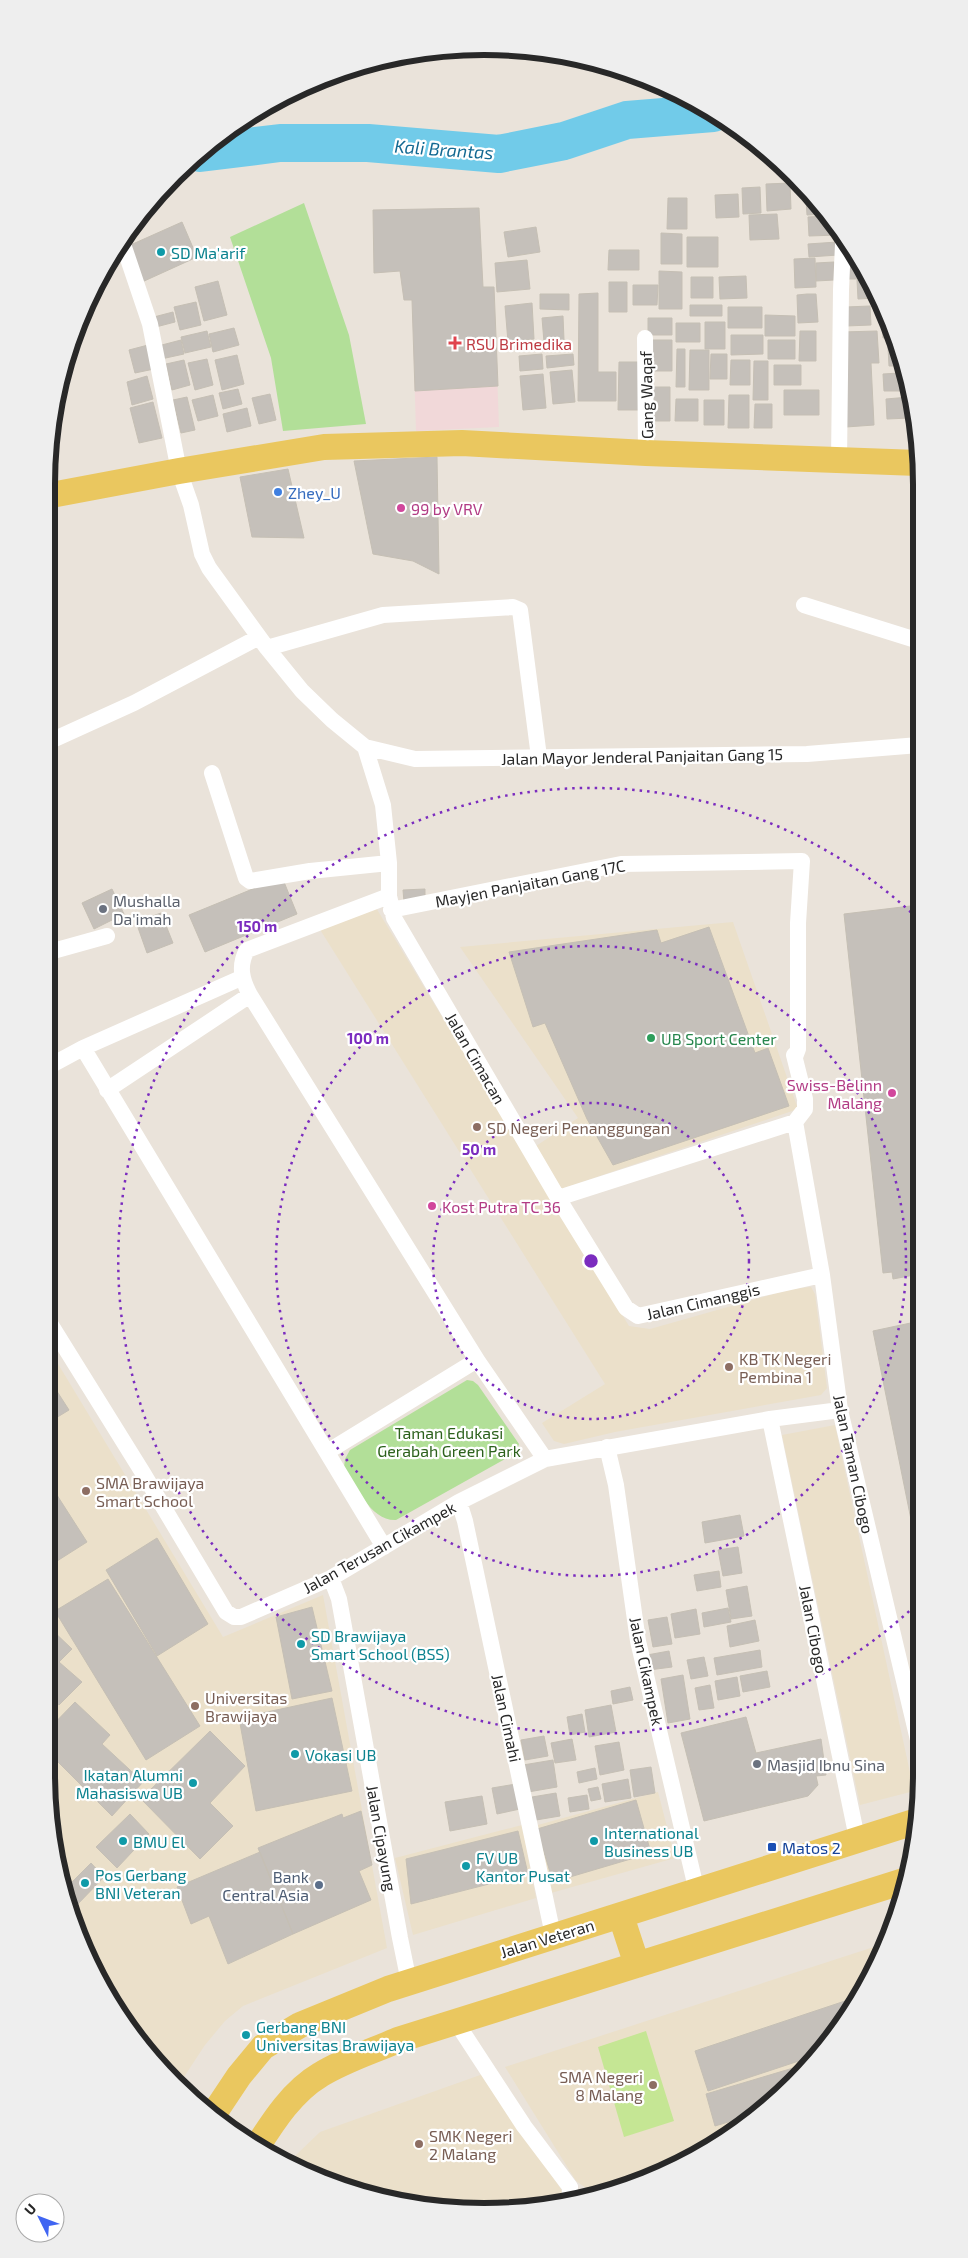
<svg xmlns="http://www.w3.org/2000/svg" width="968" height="2258" font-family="'Exo 2',sans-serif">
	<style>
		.education { fill: #ebe0ca }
		.medical { fill: #f1d8d9 }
		.green { fill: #b2df98 }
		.pitch { fill: #c5e694 }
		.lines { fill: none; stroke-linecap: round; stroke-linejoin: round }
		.river { stroke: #71cbe9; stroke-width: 38 }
		.building { fill: #c5c0ba; stroke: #c5bfb4 }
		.minor { stroke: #fff; stroke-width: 16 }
		.primary { stroke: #eac75f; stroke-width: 26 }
		.ring { fill: none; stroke: #7b2cbf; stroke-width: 2.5; stroke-dasharray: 2.5 5 }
		.culture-dot { fill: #0f9aa8; stroke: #fff; stroke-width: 2 }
		.health-dot { fill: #e0444e; stroke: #fff; stroke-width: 2 }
		.shop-dot { fill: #3f7fe0; stroke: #fff; stroke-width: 2 }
		.hotel-dot { fill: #d1479c; stroke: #fff; stroke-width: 2 }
		.worship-dot { fill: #6b7280; stroke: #fff; stroke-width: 2 }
		.leisure-dot { fill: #2e9e5b; stroke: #fff; stroke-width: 2 }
		.education-dot { fill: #8d6e63; stroke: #fff; stroke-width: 2 }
		.transit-dot { fill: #1a4fb4; stroke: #fff; stroke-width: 2 }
		.service-dot { fill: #5c6f8a; stroke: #fff; stroke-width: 2 }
		.labels { text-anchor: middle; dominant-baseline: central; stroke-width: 4.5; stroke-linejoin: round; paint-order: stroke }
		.culture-label { font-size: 16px; fill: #0d838f; stroke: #fff; text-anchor: start }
		.health-label { font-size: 16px; fill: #be3a42; stroke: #fff; text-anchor: start }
		.street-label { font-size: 16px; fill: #282828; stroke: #fff }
		.shop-label { font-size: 16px; fill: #366cbe; stroke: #fff; text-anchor: start }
		.hotel-label { font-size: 16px; fill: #b23c85; stroke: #fff; text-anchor: start }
		.worship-label { font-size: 16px; fill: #5b616d; stroke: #fff; text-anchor: start }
		.leisure-label { font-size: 16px; fill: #27864d; stroke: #fff; text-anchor: start }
		.education-label { font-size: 16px; fill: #785e54; stroke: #fff; text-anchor: start }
		.park-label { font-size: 16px; fill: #2c611c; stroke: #fff }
		.transit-label { font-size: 16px; fill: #164399; stroke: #fff; text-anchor: start }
		.service-label { font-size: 16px; fill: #4e5e75; stroke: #fff; text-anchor: end }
		.water-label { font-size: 18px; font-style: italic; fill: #136992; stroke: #fff }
		.rim { fill: none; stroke: #282828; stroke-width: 6 }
		.centre { fill: #7b2cbf; stroke: #fff; stroke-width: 2.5 }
		.ring-label { font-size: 15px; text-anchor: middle; font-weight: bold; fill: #7b2cbf; stroke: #fff; stroke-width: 4.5; stroke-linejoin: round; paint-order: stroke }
	</style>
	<rect width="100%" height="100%" fill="#eae3da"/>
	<path class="education" d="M375 906 629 1326 650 1329 791 1289 811 1287 815 1294 827 1388 821 1395 615 1432 564 1444 554 1441 542 1423 605 1384 319 928Z
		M733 922 798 1109 561 1189 536 1146 578 1118 460 947Z
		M46 1344 223 1637 323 1595 387 1948 243 2006 225 2021 205 2045 180 2083 155 2062 105 1993 70 1915 46 1774Z
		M835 1425 914 1791 860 1805 782 1435Z
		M658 1792 675 1858 551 1893 534 1826Z
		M522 1825 536 1898 413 1935 395 1858Z
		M883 1944 831 2041 773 2103 703 2153 595 2194 576 2181 505 2067Z
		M483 2074 563 2192 560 2204 427 2208 344 2189 290 2165 296 2155 320 2132Z"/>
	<path class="medical" d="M479 208 483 287H494L499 427 416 431 412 300H404L400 271 374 273 373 210Z"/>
	<path class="green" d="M304 203 349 335 366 424 283 431 271 358 230 237Z
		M467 1380 473 1381 478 1385 519 1444 516 1453 396 1520C370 1521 357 1486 344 1467L345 1459 350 1450Z"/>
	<path class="pitch" d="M46 1355 58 1375 46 1382Z
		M646 2031 674 2121 624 2137 598 2047Z"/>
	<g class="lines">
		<path class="river" d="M200 153 280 143H368L499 154 564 141 627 120 713 113"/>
	</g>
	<path class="building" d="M790 183 791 209 767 211 766 184Z
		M760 187 761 213 743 214 742 188Z
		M738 194 739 217 716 218 715 195Z
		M668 198H687V229H667Z
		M806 199H815L825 214 807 215Z
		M479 208 483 287H494L498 386 415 391 412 300H404L400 271 374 273 373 210Z
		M777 214 779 239 750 240 749 215Z
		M826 216 838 235 809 236 808 217Z
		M182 222 197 257 142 282 126 247Z
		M536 227 540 252 508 257 504 232Z
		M661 233 682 234V264H661Z
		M687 237H718V267H687Z
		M837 242 838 255 809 257 808 244Z
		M847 249 865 279H849Z
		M609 250H639V270H608Z
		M815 258 816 287 795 288 794 259Z
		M527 260 530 289 497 292 495 263Z
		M834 262V280L816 281V263Z
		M659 271 682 272V309H659Z
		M746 276 747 298 720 299 719 277Z
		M691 277H713V298H691Z
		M857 280H865L877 298 858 299Z
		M218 281 227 315 204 321 195 287Z
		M609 282H627V312H609Z
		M633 285H658L657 305H633Z
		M598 293V372H616V401H578L579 294Z
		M540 294H569V310L540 309Z
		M807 294H816L818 322 798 323 797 295Z
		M196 302 201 325 180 330 174 307Z
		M532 303 534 339 508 342 505 306Z
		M690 305H722V316H690Z
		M870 306 871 325 846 326V307Z
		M728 307H762V328H728Z
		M173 312 175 322 152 328 150 318Z
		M765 315 795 316V336H765Z
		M563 316 564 340 544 342 542 318Z
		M648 318H672V335H648Z
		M882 320H889L894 337 883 338Z
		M705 322H725V349H705Z
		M676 323H700V342H676Z
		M234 328 239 345 213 352 209 334Z
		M207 331 211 347 185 353 181 337Z
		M800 331H816V361H799Z
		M877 331 879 363H871L874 425 846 427 842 332Z
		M731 335H763V354L731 355Z
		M181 340 184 354 161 359 158 346Z
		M652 340H672V371H651Z
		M768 340H795V359H768Z
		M148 345 154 369 135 373 129 350Z
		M896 346 902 366H889L888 347Z
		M677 349H685V387H676Z
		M690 350H709V390H689Z
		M542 354 543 369 520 371 519 356Z
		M573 354 574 365 547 368 546 356Z
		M711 354H727V379H710Z
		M237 355 244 384 222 390 215 360Z
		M207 359 213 385 195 390 188 363Z
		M184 360 190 385 172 390 166 364Z
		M731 360H750V385H730Z
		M754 361H768V400H753Z
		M619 362H643V410H618Z
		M774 365H801V385H774Z
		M572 370 575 402 553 404 550 372Z
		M899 373 900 391H884L883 374Z
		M543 374 546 408 523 410 520 376Z
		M902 374H904L908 390H903Z
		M147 376 153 399 132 405 127 382Z
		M650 387H670V421H650Z
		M238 389 242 404 223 409 219 393Z
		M784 390H819V415H784Z
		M270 394 276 420 259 424 252 398Z
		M213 395 218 416 198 421 192 400Z
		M729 395H749V428H728Z
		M187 397 195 430 181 433 173 400Z
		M909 397 910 418 887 419 886 399Z
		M676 399H698V421H675Z
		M704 400H724V425H704Z
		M153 402 162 438 139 443 130 408Z
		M755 404H772V428H754Z
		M247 408 251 426 227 432 223 414Z
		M437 457 439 574 413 561 373 554 354 461Z
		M288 469 304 538 252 537 240 477Z
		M282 877 297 914 205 952 189 915Z
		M112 889 124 914 94 929 82 903Z
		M425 889V901L404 902 403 890Z
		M919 905 920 1292 914 1275 893 1279 892 1272 883 1273 844 914Z
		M161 913 173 943 147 953 136 922Z
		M709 927 755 1053 768 1048 789 1106 613 1165 587 1119 545 1023 533 1027 509 952 657 930 661 943Z
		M920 1321 921 1569 873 1331Z
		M51 1382 69 1410 46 1424V1385Z
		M46 1478 87 1542 46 1568Z
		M740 1515 744 1536 705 1543 702 1522Z
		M157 1538 208 1624 157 1656 106 1570Z
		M738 1547 742 1573 723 1576 718 1550Z
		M719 1571 721 1587 697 1591 694 1575Z
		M108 1579 200 1726 146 1760 55 1611Z
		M747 1586 752 1616 731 1619 726 1590Z
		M312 1607 332 1691 292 1699 276 1617Z
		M728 1608 731 1622 704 1627 702 1613Z
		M696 1609 700 1634 675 1638 671 1614Z
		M667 1617 672 1644 653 1647 648 1620Z
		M755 1620 759 1641 730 1647 727 1626Z
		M50 1628 72 1649 59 1662 82 1682 59 1705 46 1694V1631Z
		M760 1650 762 1667 717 1675 714 1658Z
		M669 1651 672 1667 649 1670 647 1655Z
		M704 1657 708 1676 691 1679 687 1660Z
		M767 1671 770 1687 743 1692 740 1676Z
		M683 1675 690 1719 668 1723 661 1679Z
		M737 1677 740 1696 718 1700 715 1681Z
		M710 1685 714 1708 699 1710 695 1688Z
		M630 1687 633 1700 613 1704 611 1691Z
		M332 1698 352 1791 256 1811 239 1718Z
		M75 1702 110 1735 102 1744 143 1782 112 1816 46 1750V1732Z
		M611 1705 616 1732 589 1737 585 1710Z
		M582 1714 585 1732 570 1735 567 1717Z
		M746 1717 756 1753 821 1739 826 1775 816 1776 818 1785 808 1796 704 1821 681 1733Z
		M210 1731 245 1766 210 1803 233 1826 200 1859 141 1799Z
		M544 1736 548 1756 525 1760 521 1740Z
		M572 1739 576 1760 555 1763 551 1743Z
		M619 1742 624 1770 600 1775 595 1746Z
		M553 1760 557 1787 528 1792 523 1765Z
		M651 1767 655 1793 634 1797 630 1770Z
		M595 1768 597 1779 579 1783 577 1772Z
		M628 1779 631 1798 605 1802 602 1784Z
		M516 1784 520 1809 497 1814 492 1788Z
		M598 1787 601 1799 591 1801 588 1789Z
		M556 1793 560 1816 536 1820 532 1797Z
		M587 1795 589 1809 570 1812 568 1798Z
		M482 1796 487 1824 450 1831 445 1802Z
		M636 1800 651 1853 553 1882 537 1829Z
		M361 1811 372 1865 359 1871 371 1900 293 1934 258 1848 342 1814 343 1818Z
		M130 1814 149 1834 117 1868 96 1847Z
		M518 1831 528 1874 411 1904 406 1859Z
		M260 1852 293 1934 228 1964 209 1916 191 1924 177 1887Z
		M91 1863 104 1877 74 1908 67 1900 65 1889Z
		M854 1998 831 2041 817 2055 708 2091 695 2051Z
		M810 2063 773 2103 758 2113 715 2126 706 2094Z
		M594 2189 598 2192 587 2197Z"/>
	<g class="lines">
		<path class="minor" d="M122 241 150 324 179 471 191 505 202 554 209 568 267 648 302 691 332 720 365 747 415 759 807 754 919 745
			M645 338 646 453
			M839 461 841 290 843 244
			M804 605 919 641
			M267 648 383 615 513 607 520 610 539 757
			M46 743 134 703 259 637
			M365 747 383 805 389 863V896L394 918 558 1198 626 1308 638 1316 822 1275
			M212 773 246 878 250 881 310 871 389 863
			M389 896 247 950C238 966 242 980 250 995L477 1360 545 1459
			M391 910 621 864 802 861 798 923V1049L795 1057
			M46 953 107 936
			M83 1048 384 1547
			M794 1055 805 1099V1109L795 1122 822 1275 840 1410 922 1757
			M46 1068 83 1048 241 978
			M107 1090 250 995
			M558 1198 795 1122
			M46 1317 143 1473 226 1612 234 1617H241L331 1578 459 1502 545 1459 770 1419 840 1410
			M770 1419 857 1838
			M607 1447 616 1485 638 1641 697 1892
			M327 1452 477 1360
			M459 1502 465 1521 553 1935
			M331 1578 339 1599 400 1938 409 1982
			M456 2022 524 2126 570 2187 569 2203"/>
		<path class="primary" d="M46 496 179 471 324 447 462 443 646 453 918 463
			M621 1916 637 1965
			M215 2112 239 2076 263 2047 300 2025 388 1989 914 1822
			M257 2147C274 2120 293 2091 320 2075 344 2060 373 2051 398 2040L904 1881"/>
	</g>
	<g class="ring">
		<circle cx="591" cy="1261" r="158"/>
		<circle cx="591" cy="1261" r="315"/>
		<path d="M920 1601A473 473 0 1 1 917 918"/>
	</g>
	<g class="culture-dot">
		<circle cx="161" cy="252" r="5"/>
		<circle cx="301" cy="1644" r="5"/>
		<circle cx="295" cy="1754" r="5"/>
		<circle cx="193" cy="1783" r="5"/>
		<circle cx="123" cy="1841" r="5"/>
		<circle cx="594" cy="1841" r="5"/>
		<circle cx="466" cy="1866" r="5"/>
		<circle cx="85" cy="1883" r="5"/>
		<circle cx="246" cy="2035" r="5"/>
	</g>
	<path class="health-dot" d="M452.5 335.5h5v5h5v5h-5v5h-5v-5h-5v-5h5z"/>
	<circle class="shop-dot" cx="278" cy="492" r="5"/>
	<g class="hotel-dot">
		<circle cx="401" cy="508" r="5"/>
		<circle cx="892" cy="1093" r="5"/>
		<circle cx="432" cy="1206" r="5"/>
	</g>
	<g class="worship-dot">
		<circle cx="103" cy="909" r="5"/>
		<circle cx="757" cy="1764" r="5"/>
	</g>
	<circle class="leisure-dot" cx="651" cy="1038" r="5"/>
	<g class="education-dot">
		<circle cx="477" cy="1127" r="5"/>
		<circle cx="729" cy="1367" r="5"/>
		<circle cx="86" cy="1491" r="5"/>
		<circle cx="195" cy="1706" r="5"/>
		<circle cx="653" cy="2085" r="5"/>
		<circle cx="419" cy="2144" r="5"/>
	</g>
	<rect class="transit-dot" x="767" y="1842" width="10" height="10" rx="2.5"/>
	<circle class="service-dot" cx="319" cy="1885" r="5"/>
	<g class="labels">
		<g class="culture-label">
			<text x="171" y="252">SD Ma'arif</text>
			<text x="311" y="1635">SD Brawijaya<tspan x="311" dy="18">Smart School (BSS)</tspan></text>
			<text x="305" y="1754">Vokasi UB</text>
			<text x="183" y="1774" text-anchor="end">Ikatan Alumni<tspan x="183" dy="18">Mahasiswa UB</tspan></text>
			<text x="604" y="1832">International<tspan x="604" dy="18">Business UB</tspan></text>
			<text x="133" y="1841">BMU El</text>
			<text x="476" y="1857">FV UB<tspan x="476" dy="18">Kantor Pusat</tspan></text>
			<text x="95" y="1874">Pos Gerbang<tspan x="95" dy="18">BNI Veteran</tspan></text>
			<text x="256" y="2026">Gerbang BNI<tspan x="256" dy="18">Universitas Brawijaya</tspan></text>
		</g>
		<g class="health-label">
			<text x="466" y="343">RSU Brimedika</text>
		</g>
		<g class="street-label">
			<text transform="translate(646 395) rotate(-91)">Gang Waqaf</text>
			<text transform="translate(642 756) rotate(-1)">Jalan Mayor Jenderal Panjaitan Gang 15</text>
			<text transform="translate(530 883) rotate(-11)">Mayjen Panjaitan Gang 17C</text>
			<text transform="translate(476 1058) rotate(60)">Jalan Cimacan</text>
			<text transform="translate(703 1301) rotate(-13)">Jalan Cimanggis</text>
			<text transform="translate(854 1464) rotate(78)">Jalan Taman Cibogo</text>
			<text transform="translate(379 1547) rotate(-29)">Jalan Terusan Cikampek</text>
			<text transform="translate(814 1629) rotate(79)">Jalan Cibogo</text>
			<text transform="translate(647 1671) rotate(78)">Jalan Cikampek</text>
			<text transform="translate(507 1718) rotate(78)">Jalan Cimahi</text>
			<text transform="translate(382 1838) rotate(80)">Jalan Cipayung</text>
			<text transform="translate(547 1938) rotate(-17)">Jalan Veteran</text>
		</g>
		<g class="shop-label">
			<text x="288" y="492">Zhey_U</text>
		</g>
		<g class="hotel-label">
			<text x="411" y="508">99 by VRV</text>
			<text x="882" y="1084" text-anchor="end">Swiss-Belinn<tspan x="882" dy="18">Malang</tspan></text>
			<text x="442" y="1206">Kost Putra TC 36</text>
		</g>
		<g class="worship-label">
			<text x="113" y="900">Mushalla<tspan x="113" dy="18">Da'imah</tspan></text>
			<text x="767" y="1764">Masjid Ibnu Sina</text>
		</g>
		<g class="leisure-label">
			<text x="661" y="1038">UB Sport Center</text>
		</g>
		<g class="education-label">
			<text x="487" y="1127">SD Negeri Penanggungan</text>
			<text x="739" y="1358">KB TK Negeri<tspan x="739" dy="18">Pembina 1</tspan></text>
			<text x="96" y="1482">SMA Brawijaya<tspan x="96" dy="18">Smart School</tspan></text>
			<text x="205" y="1697">Universitas<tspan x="205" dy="18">Brawijaya</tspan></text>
			<text x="643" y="2076" text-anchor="end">SMA Negeri<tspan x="643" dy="18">8 Malang</tspan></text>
			<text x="429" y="2135">SMK Negeri<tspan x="429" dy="18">2 Malang</tspan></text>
		</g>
		<g class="park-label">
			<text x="449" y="1432">Taman Edukasi<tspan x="449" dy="18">Gerabah Green Park</tspan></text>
		</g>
		<g class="transit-label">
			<text x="782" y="1847">Matos 2</text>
		</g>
		<g class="service-label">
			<text x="309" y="1876">Bank<tspan x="309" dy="18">Central Asia</tspan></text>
		</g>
		<g class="water-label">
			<text transform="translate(444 149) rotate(4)">Kali Brantas</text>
		</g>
	</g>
	<path d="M0 0H968V2258H0ZM484 55H484A429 429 0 0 1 913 484V1774A429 429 0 0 1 484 2203H484A429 429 0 0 1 55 1774V484A429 429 0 0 1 484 55Z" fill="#eee" fill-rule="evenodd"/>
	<path class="rim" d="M484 55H484A429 429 0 0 1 913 484V1774A429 429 0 0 1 484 2203H484A429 429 0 0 1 55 1774V484A429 429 0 0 1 484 55Z"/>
	<circle cx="591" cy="1261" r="8" class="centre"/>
	<g class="ring-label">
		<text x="257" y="932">150 m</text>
		<text x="368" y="1044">100 m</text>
		<text x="479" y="1155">50 m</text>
	</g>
	<g transform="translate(40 2218) rotate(312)"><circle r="24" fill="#ffffff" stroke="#a9a9a9"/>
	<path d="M0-4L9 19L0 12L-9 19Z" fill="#4065f2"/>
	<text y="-8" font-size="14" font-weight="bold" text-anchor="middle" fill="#282828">U</text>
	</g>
</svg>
